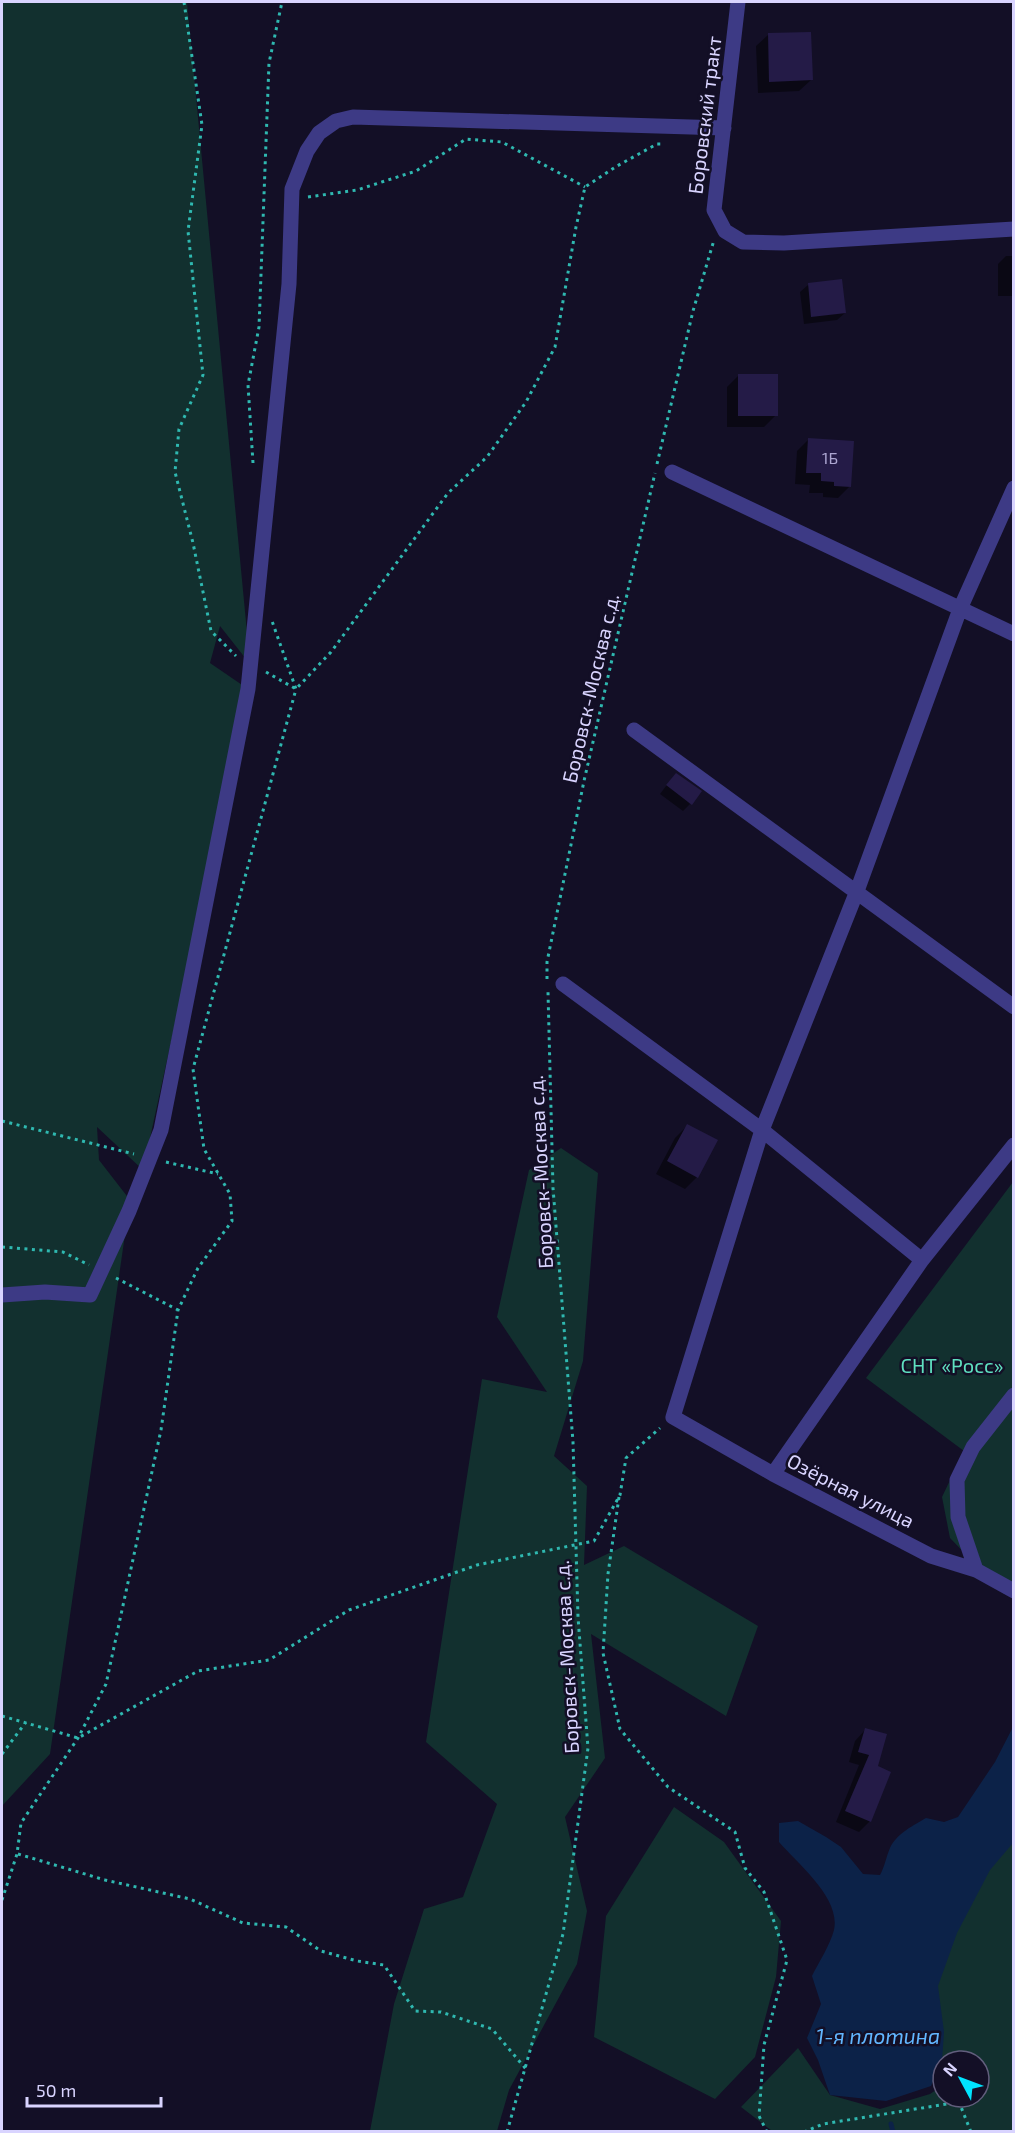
<svg xmlns="http://www.w3.org/2000/svg" width="1015" height="2133" font-family="'Exo 2',sans-serif">
	<style>
		.green { fill: #12302f; fill-rule: evenodd }
		.water { fill: #0c2248 }
		.shadow { fill: #0007 }
		.lines { fill: none; stroke-linecap: round; stroke-linejoin: round }
		.stream { stroke: #0c2248; stroke-width: 5 }
		.building { fill: #241b47 }
		.path { stroke: #2fb8b0; stroke-width: 3; stroke-dasharray: 3 4.5; stroke-linecap: butt }
		.minor { stroke: #3d3a85; stroke-width: 15 }
		.labels { text-anchor: middle; dominant-baseline: central; stroke-width: 5; stroke-linejoin: round; paint-order: stroke }
		.number-label { font-size: 16px; fill: #aca6d1 }
		.street-label { font-size: 20px; fill: #d9d4ff; stroke: #130f26 }
		.park-label { font-size: 20px; fill: #5fe0c0; stroke: #130f26 }
		.water-label { font-size: 21px; font-style: italic; fill: #62b6ff; stroke: #130f26 }
	</style>
	<rect width="100%" height="100%" fill="#130f26"/>
	<path class="green" d="M2 2H187L250 664 220 626 210 663 248 689 143 1170 97 1127 99 1160 130 1200 50 1754 2 1806Z
		M561 1148 598 1173 583 1361 554 1456 587 1486 584 1565 624 1546 758 1626 726 1716 591 1634 605 1758 565 1817 587 1911 577 1964 509 2090 497 2131H370L394 2004 424 1909 463 1897 497 1804 426 1742 482 1379 547 1392 497 1317 529 1170Z
		M1013 1182 1014 1582 1004 1594 950 1538 942 1497 964 1451 866 1378Z
		M674 1807 724 1842 781 1921 776 1977 755 2057 715 2099 594 2037 606 1916Z
		M1013 1822V2131H772L741 2107 798 2048 830 2095 880 2109 930 2094 939 2088 928 2057 918 2002ZM943 2061H979V2097H943Z"/>
	<path class="water" d="M1013 1727V1843L990 1870 957 1933 938 1986 944 2032 942 2061 931 2086 886 2101 830 2095 818 2060 807 2038 821 2004 812 1976C819 1962 830 1945 834 1930 841 1898 798 1864 779 1842V1823L798 1821 826 1837 841 1847 863 1874 880 1875C885 1866 886 1857 890 1848 896 1834 914 1825 926 1818L944 1822 958 1817 995 1762Z"/>
	<path class="shadow" d="M768 35 811 80 799 91 758 93 756 46Z
		M1006 256H1014V296H998V264Z
		M808 285 845 313 837 320 804 324 800 292Z
		M739 375 776 415 764 427H727V387Z
		M809 439 850 486 838 498 823 497V493H809L810 485 795 484 797 451Z
		M669 782 690 804 683 811 660 794Z
		M687 1126 697 1177 685 1189 656 1174 675 1138Z
		M865 1730 876 1767 870 1821 859 1832 836 1822 859 1765 849 1762 855 1741Z"/>
	<g class="lines">
		<path class="stream" d="M891 2124 893 2132"/>
	</g>
	<path class="building" d="M811 32 813 80 769 82 768 33Z
		M842 279 846 313 811 317 808 283Z
		M738 374H778V416H738Z
		M808 438 854 441 851 487 834 486V482L821 481V473H806Z
		M676 773 702 791 692 805 666 785Z
		M687 1124 718 1140 698 1178 667 1161Z
		M865 1728 887 1734 878 1766 891 1772 871 1822 845 1811 869 1755 858 1752Z"/>
	<g class="lines">
		<path class="path" d="M184 2 202 125 188 231 203 375 179 429 175 472 193 543 211 631 236 656
			M308 197 357 190 416 171 466 139 502 142 585 187
			M253 463 248 385 259 327 269 63 282 2
			M657 464 693 311 714 240
			M266 672 296 689 331 652 448 493 487 457 526 402 555 347 576 227 585 187 617 166 657 144H662
			M547 979V962L584 781 655 473
			M2 1121 134 1154
			M166 1162 218 1174
			M2 1247 63 1252 89 1265
			M116 1278 178 1310
			M619 1497 608 1574 603 1653 620 1729 668 1787 735 1832 745 1868 764 1892 787 1960 764 2045 759 2116 767 2132
			M2 1716 78 1738 198 1671 269 1660 349 1610 477 1565 594 1541 620 1495 626 1458 660 1428
			M2 1754 26 1722
			M18 1854 105 1880 190 1899 243 1923 286 1927 321 1951 357 1961 384 1965 415 2011 441 2012 492 2029 526 2069
			M2 1900 17 1854 21 1823 78 1738 106 1684 161 1430 178 1310 198 1268 232 1221 230 1194 204 1149 193 1069 296 689 272 621
			M507 2132 563 1934 588 1748 578 1617 573 1442 553 1188 548 992
			M804 2132 823 2124 959 2102 971 2132"/>
		<path class="minor" d="M738 2 714 210 725 231 743 242 784 243 1014 229
			M672 472 1014 634
			M1014 488 960 609 857 891 762 1130 673 1417 773 1474 931 1556 976 1570 1014 1591
			M634 730 1014 1007
			M563 984 762 1130 922 1260
			M2 1295 45 1292 90 1295 129 1211 161 1130 248 689 289 284 292 189 307 151 319 133 336 121 353 117 724 128
			M773 1474 922 1260 1014 1145
			M976 1570 958 1517 957 1480 973 1447 1014 1395"/>
	</g>
	<g class="labels">
		<g class="number-label">
			<text x="830" y="457">1Б</text>
		</g>
		<g class="street-label">
			<text transform="translate(704 115) rotate(-83)">Боровский тракт</text>
			<text transform="translate(590 688) rotate(-77)">Боровск-Москва с.д.</text>
			<text transform="translate(540 1172) rotate(-93)">Боровск-Москва с.д.</text>
			<text transform="translate(851 1490) rotate(27)">Озёрная улица</text>
			<text transform="translate(566 1657) rotate(-93)">Боровск-Москва с.д.</text>
		</g>
		<g class="park-label">
			<text x="952" y="1365">СНТ «Росс»</text>
		</g>
		<g class="water-label">
			<text x="878" y="2035">1-я плотина</text>
		</g>
	</g>
	<rect width="1015" height="2133" fill="none" stroke="#d9d4ff" stroke-width="6"/>
	<g transform="translate(961 2079) rotate(311)"><circle r="28" fill="#130f26" stroke="#625e7d" stroke-width="1.5"/>
	<path d="M0-4.5L10 22L0 15L-10 22Z" fill="#00e5ff"/>
	<text y="-9" font-size="16" font-weight="bold" text-anchor="middle" fill="#d9d4ff">N</text>
	</g>
	<path d="M27 2097v9h134v-9" fill="none" stroke="#d9d4ff" stroke-width="3"/>
	<text x="36" y="2097" font-size="18" fill="#d9d4ff" stroke="#130f26" stroke-width="4.5" paint-order="stroke">50 m</text>
</svg>
